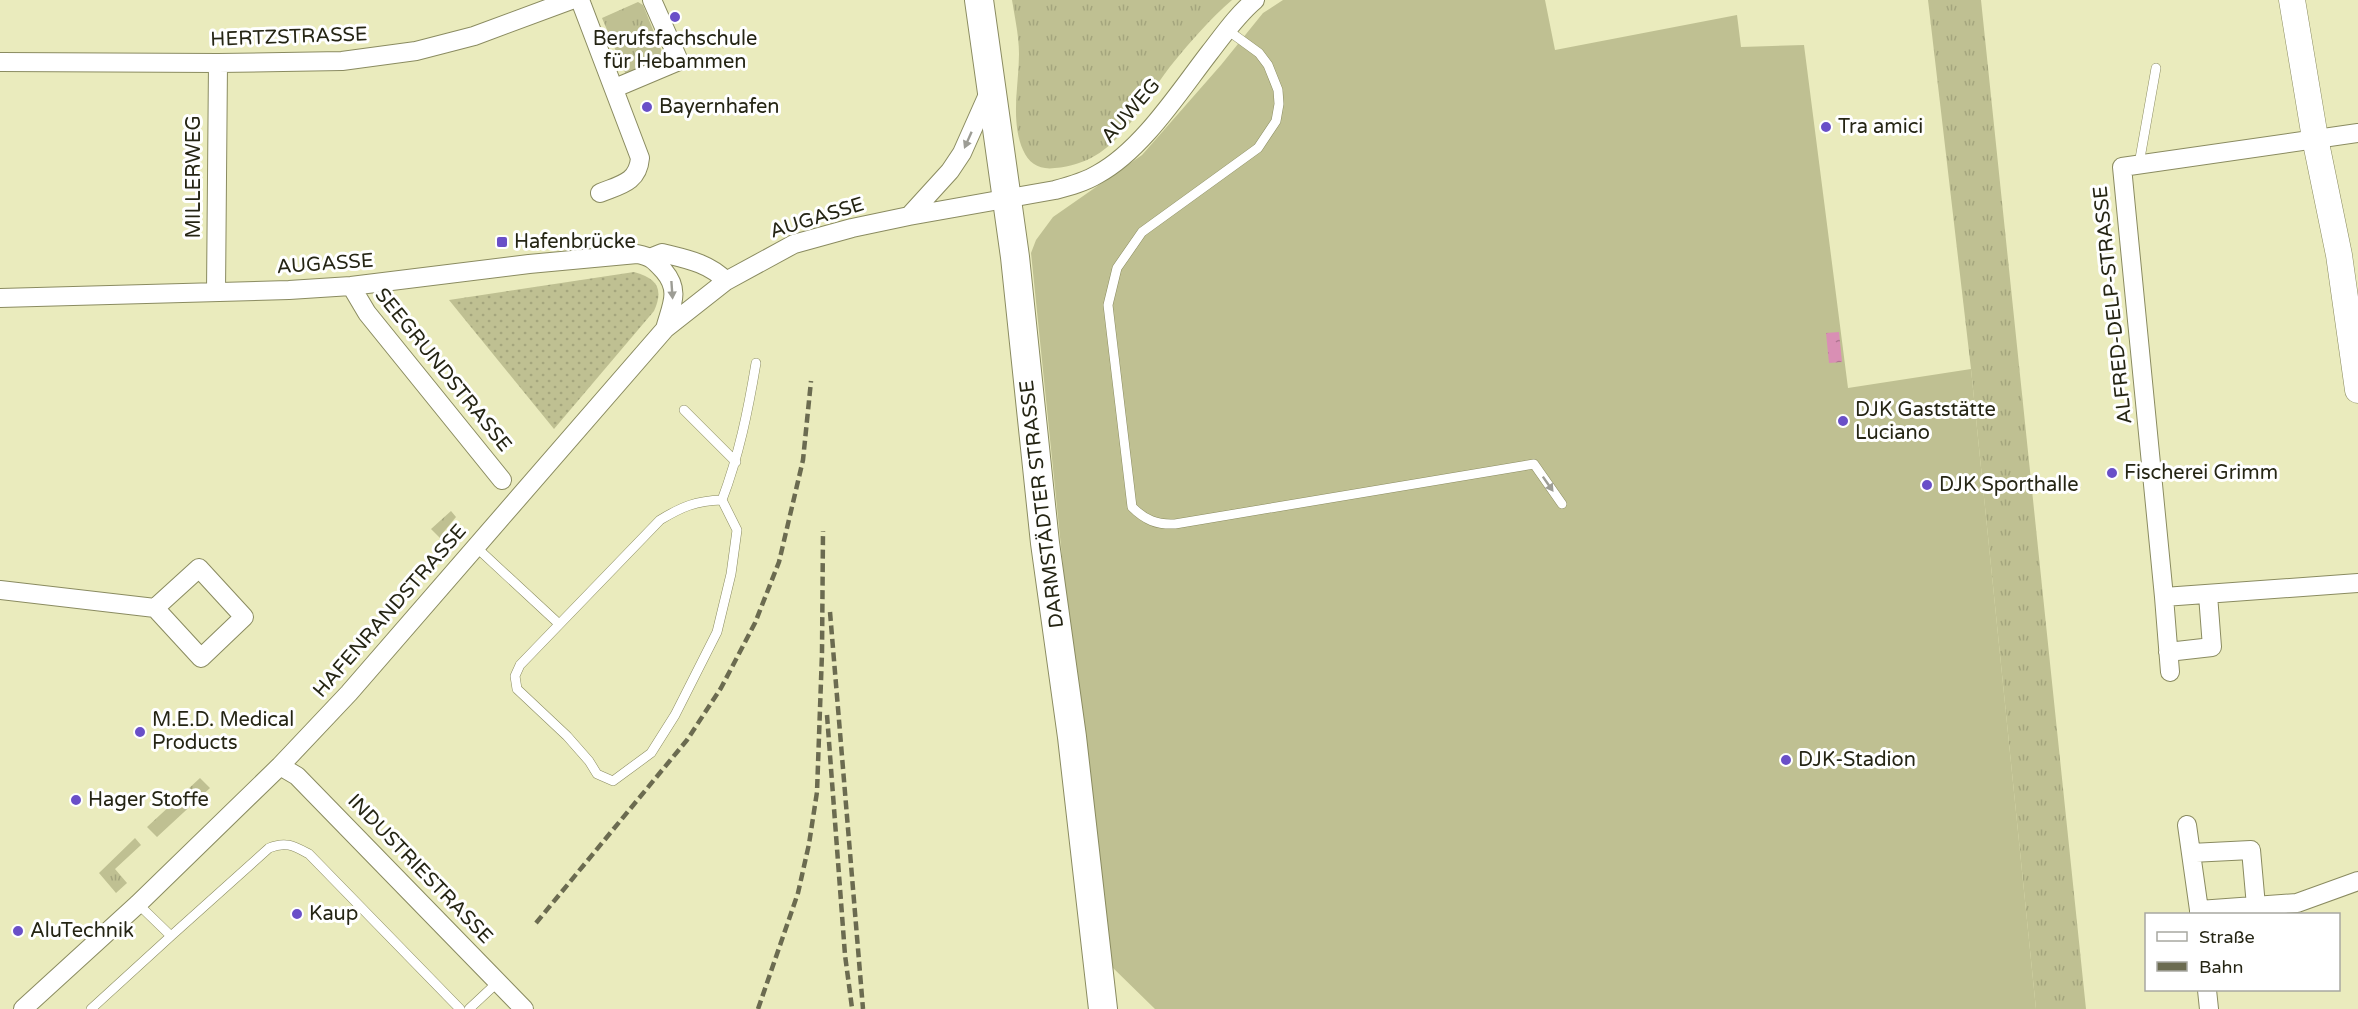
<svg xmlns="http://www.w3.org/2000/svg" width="2358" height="1009" font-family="'Varela Round',sans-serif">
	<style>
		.grass { fill: url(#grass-tufts) }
		.garden { fill: url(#garden-dots) }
		.pitch { fill: #bfc092 }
		.water { fill: url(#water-ripples) }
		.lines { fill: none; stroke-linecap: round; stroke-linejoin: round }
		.lane-casing { stroke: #8a8b60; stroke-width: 10 }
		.street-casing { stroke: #8a8b60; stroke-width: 20 }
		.secondary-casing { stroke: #8a8b60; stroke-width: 27 }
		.primary-casing { stroke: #8a8b60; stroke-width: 30 }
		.lane { stroke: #fff; stroke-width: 9 }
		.street { stroke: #fff; stroke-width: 18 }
		.secondary { stroke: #fff; stroke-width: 26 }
		.primary { stroke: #fff; stroke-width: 28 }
		.rail { stroke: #6b6b50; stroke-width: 4.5; stroke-dasharray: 9 4.5; stroke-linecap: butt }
		.oneway { fill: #9d9d95 }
		.poi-dot { fill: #694fc8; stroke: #fff; stroke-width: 2 }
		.labels { text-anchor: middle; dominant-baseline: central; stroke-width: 6; stroke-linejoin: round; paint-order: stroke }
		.street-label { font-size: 20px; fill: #252514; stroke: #fff }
		.poi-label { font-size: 20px; fill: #252514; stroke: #fff; text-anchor: start }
	</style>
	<defs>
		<pattern id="grass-tufts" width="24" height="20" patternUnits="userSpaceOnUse" patternTransform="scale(1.5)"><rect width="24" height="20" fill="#bfc092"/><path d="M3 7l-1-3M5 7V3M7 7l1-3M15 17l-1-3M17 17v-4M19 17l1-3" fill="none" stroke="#a4a57d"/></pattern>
		<pattern id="garden-dots" width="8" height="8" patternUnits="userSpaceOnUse" patternTransform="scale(1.5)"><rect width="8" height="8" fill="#bfc092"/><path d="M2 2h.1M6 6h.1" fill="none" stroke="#a4a57d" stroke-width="1.8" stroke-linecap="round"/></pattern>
		<pattern id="water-ripples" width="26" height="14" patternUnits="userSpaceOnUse" patternTransform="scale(1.5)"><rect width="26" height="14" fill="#d98fb4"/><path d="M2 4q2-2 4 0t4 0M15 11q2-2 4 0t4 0" fill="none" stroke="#b07591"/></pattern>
	</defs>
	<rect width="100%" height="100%" fill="#eaebbd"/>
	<path class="grass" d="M1012 0H1232C1210 19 1191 41 1173 63 1138 106 1119 163 1055 168 1040 170 1029 164 1023 150 1010 120 1019 85 1019 54 1019 37 1015 18 1012 0Z
		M1928 0H1981L2086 1009H2036L1971 369Z
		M638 2 643 5 664 57 663 60 626 75 602 18Z
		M451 511 456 517 442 534 452 544 449 547 431 529Z
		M200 778 210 788 157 837 147 827Z
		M135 838 141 845 115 869 127 883 116 893 99 873Z"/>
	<path class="garden" d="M634 272C657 278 664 289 654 311L554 429 449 300Z"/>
	<path class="pitch" d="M1283 0H1545L1555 50 1737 15 1741 47 1804 45 1848 388 1971 369 2036 1009H1155L1110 965 1102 948 1031 253 1036 240 1053 217 1142 155 1221 65 1263 13Z"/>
	<path class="water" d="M1839 332 1842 362 1829 363 1826 333Z"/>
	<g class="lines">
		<defs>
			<path id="lane" d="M1226 29 1259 53 1268 65 1278 90 1279 104 1276 121 1258 148 1142 232 1117 268 1108 305 1132 507C1145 520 1157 525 1175 524L1534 464 1562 504
				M2139 164 2156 68
				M684 410 736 462
				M722 500 737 530 731 574 717 632 675 715 651 753 613 781 597 774 589 761 567 736 517 689 515 676 520 665 660 520C683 506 696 501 722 500Z
				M722 500C739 455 748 411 756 363
				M476 547 558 623
				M171 936 269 848C286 841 294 846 309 854L460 1009
				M91 1009 171 936 138 904
				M469 1009 499 981"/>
			<path id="street" d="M580 0 640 158C638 183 619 185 600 193
				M0 62 218 63 342 61 416 51 474 36 571 0
				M615 88 679 61 652 0
				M2358 133 2122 167 2164 597 2358 583
				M909 216 950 171 962 153 990 90
				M652 257 662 253C686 259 709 263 726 281
				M351 286 367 313 502 480
				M216 292 218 63
				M0 298 289 290 351 286 529 264 637 254C652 257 654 260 664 271 681 291 671 306 665 329
				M0 590 155 608 201 658 244 617 199 568 155 608
				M2164 597 2170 672
				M2168 652 2212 647 2208 595
				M280 766 297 776 524 1009
				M2187 825 2199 910
				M2191 853 2251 850 2256 906
				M2199 914V910L2297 903 2358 881
				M2207 990 2209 1009
				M23 1009 138 904 280 766 349 693 665 329 726 281 794 244 852 228 909 216 1055 190C1070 186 1085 182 1098 174 1142 150 1179 92 1210 52 1224 34 1237 15 1255 0"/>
			<path id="secondary" d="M2292 0 2315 138 2339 255 2358 390"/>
			<path id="primary" d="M979 0 1015 257 1045 543 1072 737 1103 1009"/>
		</defs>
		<use href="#lane" class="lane-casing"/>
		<use href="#street" class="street-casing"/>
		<use href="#secondary" class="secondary-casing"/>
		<use href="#primary" class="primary-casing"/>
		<use href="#lane" class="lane"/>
		<use href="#street" class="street"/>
		<use href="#secondary" class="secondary"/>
		<use href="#primary" class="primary"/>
		<path class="rail" d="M830 612 863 1009
			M827 715 845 955 852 1008
			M536 923 687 740 721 688 755 623 779 562 803 460 811 381
			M758 1009 798 893 809 844 817 792 822 653 823 531"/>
	</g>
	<defs><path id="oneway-solid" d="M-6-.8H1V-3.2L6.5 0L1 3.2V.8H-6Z" transform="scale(1.5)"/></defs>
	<g class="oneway">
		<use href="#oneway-solid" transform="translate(968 140) rotate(114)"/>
		<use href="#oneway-solid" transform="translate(672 290) rotate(86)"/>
		<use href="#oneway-solid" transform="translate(1548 484) rotate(55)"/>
	</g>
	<g class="poi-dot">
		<circle cx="675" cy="17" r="6"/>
		<circle cx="647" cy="107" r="6"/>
		<circle cx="1826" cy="127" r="6"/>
		<rect x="496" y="236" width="12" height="12" rx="3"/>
		<circle cx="1843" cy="421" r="6"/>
		<circle cx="2112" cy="473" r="6"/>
		<circle cx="1927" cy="485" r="6"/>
		<circle cx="140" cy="732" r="6"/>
		<circle cx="1786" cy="760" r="6"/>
		<circle cx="76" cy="800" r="6"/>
		<circle cx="297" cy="914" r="6"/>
		<circle cx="18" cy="931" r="6"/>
	</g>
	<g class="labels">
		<g class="street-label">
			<text transform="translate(289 37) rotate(-2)">HERTZSTRASSE</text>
			<text transform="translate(1131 111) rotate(-49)">AUWEG</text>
			<text transform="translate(194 177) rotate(-90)">MILLERWEG</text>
			<text transform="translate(817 218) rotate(-17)">AUGASSE</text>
			<text transform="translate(325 264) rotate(-4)">AUGASSE</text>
			<text transform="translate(2113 305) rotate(-96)">ALFRED-DELP-STRASSE</text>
			<text transform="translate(443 370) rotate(51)">SEEGRUNDSTRASSE</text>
			<text transform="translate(1042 504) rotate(-97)">DARMSTÄDTER STRASSE</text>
			<text transform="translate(390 611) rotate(-49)">HAFENRANDSTRASSE</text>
			<text transform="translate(420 869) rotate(46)">INDUSTRIESTRASSE</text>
		</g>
		<g class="poi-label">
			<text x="675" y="39" text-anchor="middle">Berufsfachschule<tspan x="675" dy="23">für Hebammen</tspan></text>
			<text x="659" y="107">Bayernhafen</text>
			<text x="1838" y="127">Tra amici</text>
			<text x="514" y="242">Hafenbrücke</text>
			<text x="1855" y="410">DJK Gaststätte<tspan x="1855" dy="23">Luciano</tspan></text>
			<text x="2124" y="473">Fischerei Grimm</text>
			<text x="1939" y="485">DJK Sporthalle</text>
			<text x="152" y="720">M.E.D. Medical<tspan x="152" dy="23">Products</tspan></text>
			<text x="1798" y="760">DJK-Stadion</text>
			<text x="88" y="800">Hager Stoffe</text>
			<text x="309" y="914">Kaup</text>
			<text x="30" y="931">AluTechnik</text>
		</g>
	</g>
	<rect x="2145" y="913" width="195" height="78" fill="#ffffff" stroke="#a8a8a1" stroke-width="1.5"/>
	<rect x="2157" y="932" width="30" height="9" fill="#ffffff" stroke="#a8a8a1" stroke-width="1.5"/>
	<text x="2199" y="943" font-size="18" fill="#252514">Straße</text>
	<rect x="2157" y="962" width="30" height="9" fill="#6b6b50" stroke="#a8a8a1" stroke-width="1.5"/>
	<text x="2199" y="973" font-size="18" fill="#252514">Bahn</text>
</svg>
